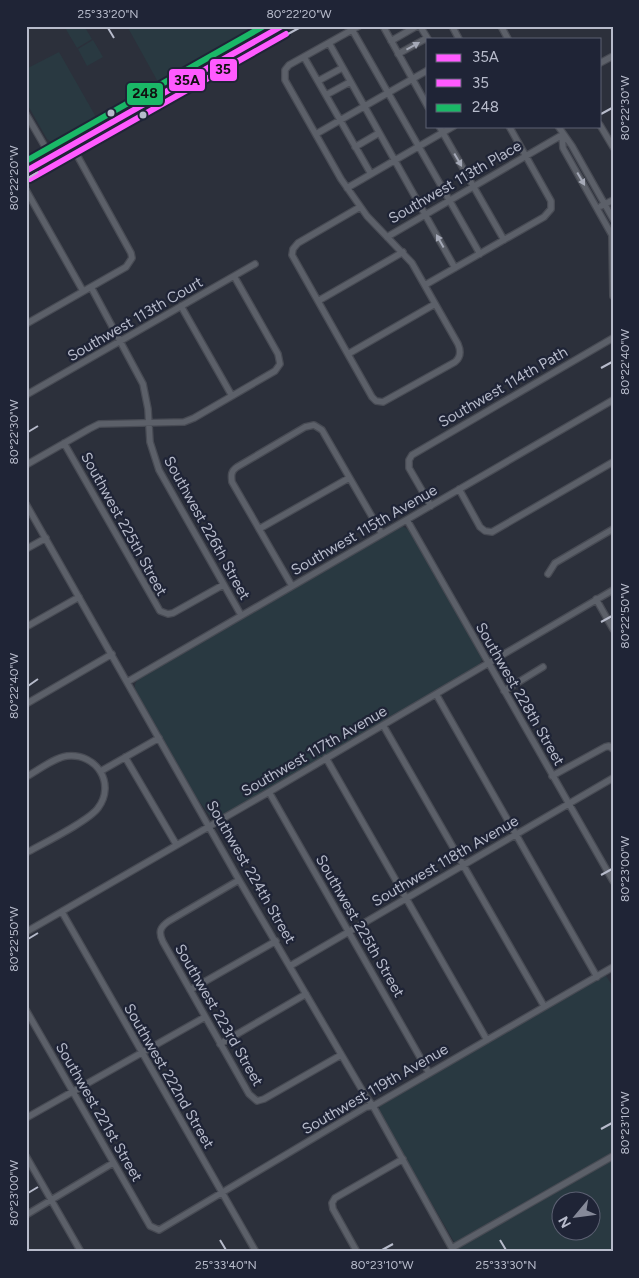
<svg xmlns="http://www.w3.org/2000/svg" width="639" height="1278" font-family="Figtree,sans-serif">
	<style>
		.green { fill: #293941; fill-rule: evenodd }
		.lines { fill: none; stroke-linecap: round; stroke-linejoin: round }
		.minor-casing { stroke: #484b54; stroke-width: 8 }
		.major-casing { stroke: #4a4d58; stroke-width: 9 }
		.minor { stroke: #5c6069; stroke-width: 5.5 }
		.major { stroke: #5f616a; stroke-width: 7 }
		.bus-1-casing { stroke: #1f2436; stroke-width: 10 }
		.bus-2-casing { stroke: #1f2436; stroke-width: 10 }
		.bus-3-casing { stroke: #1f2436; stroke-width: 10 }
		.bus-1 { stroke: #ff5aff; stroke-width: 6 }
		.bus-2 { stroke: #ff5aff; stroke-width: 6 }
		.bus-3 { stroke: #1ab867; stroke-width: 6 }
		.oneway { fill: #a5a9b7 }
		.ticks { fill: none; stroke: #b7bbcb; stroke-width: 2 }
		.bus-dot { fill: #b7bbcb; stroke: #1f2436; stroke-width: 2 }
		.labels { text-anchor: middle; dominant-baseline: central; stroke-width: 4.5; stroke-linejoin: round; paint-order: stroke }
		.street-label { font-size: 15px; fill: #b7bbcb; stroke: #1f2436 }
		.line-badge { stroke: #1f2436; stroke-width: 2 }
		.pale-badge-label { font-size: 14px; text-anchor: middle; font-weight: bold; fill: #111 }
		.neatline { fill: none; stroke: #b7bbcb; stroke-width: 2 }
		.ticks-label { font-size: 12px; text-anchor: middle; fill: #b7bbcb }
	</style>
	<rect width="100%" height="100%" fill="#2c303b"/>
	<path class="green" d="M64 26H84L92 39 77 48Z
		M127 26H257L158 82Z
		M93 40 103 57 87 66 78 49Z
		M59 52 96 117 51 142 47 139 26 102V69Z
		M402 526 409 530 481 654 482 659 479 665 233 810 218 817 210 816 196 797 136 691C133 685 136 681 141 676Z
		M605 974 613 987V1252H460L382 1118 379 1111 380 1106ZM562 1200H592V1230H562Z"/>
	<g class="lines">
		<defs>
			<path id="minor" d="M350 26 480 254
				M359 26 289 65 285 70V80L341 179 367 216 412 263 458 344C461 351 461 357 455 362L383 402 376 401 372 397 292 255 293 249 298 243 360 207
				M383 26 428 107
				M420 26 428 39
				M452 26 459 39
				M501 26 508 39
				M391 41 417 26
				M329 43 455 268
				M398 54 427 38
				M304 57 371 174
				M600 63 613 56
				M318 81 342 68
				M326 95 350 82
				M26 114 51 157
				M600 125 613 147
				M439 126 504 240
				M558 126 572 146 613 219
				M316 134 428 70
				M562 135 563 148 613 237
				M355 147 379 133
				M347 188 454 126
				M26 190 83 291
				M601 206 613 200
				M612 236 613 296
				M387 237 562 135
				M425 285 544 217 551 209V201L509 126
				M91 287 143 384 148 409 150 442 159 470 241 615
				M318 301 403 252
				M181 306 232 396
				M26 324 126 267 132 258 131 253 72 146
				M348 354 435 304
				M26 395 255 264
				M64 443 160 611 168 614 173 613 223 585
				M26 465 89 429 99 424 184 422 194 418 275 371 280 364 278 354 234 276
				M459 489 480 527 485 531 492 532 613 462
				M26 504 239 880 365 1095 373 1106 454 1252
				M431 506 409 468V460L412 455 613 338
				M407 520 613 881
				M259 529 349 478
				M26 549 46 538
				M548 574 555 563 613 529
				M292 586 232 482C231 475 231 471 237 467L305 427 314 425 322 430 382 534
				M596 599 613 629
				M26 627 79 597
				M127 682 613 400
				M504 691 543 667
				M436 694 597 977
				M26 704 112 654
				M383 725 544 1006
				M125 757 176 844
				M326 758 487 1040
				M101 771 159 738
				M552 776 605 747 609 746 613 749
				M26 777C39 770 53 758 67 756 97 753 116 784 98 808 89 821 42 844 26 853
				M269 792 429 1073
				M239 880 169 921C160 927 158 932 163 942L249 1094 257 1101 264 1099 341 1055
				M62 912 256 1252
				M26 932 269 792 613 590
				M290 966 613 778
				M190 990 276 941
				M26 1010 150 1226 159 1230 366 1107 373 1106 613 967
				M220 1044 306 994
				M26 1118 205 1017
				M26 1156 81 1252
				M26 1215 113 1163
				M452 1248 613 1156
				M357 1252 333 1209 332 1203 335 1198 403 1159"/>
			<path id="major" d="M26 171 282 26"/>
		</defs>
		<use href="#minor" class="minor-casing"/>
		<use href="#major" class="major-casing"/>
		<use href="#minor" class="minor"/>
		<use href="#major" class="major"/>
		<defs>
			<path id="bus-1" d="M26 171 282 26"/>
			<path id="bus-2" d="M30 179 286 34"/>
			<path id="bus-3" d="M26 161 264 26"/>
		</defs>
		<use href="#bus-1" class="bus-1-casing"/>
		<use href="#bus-2" class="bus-2-casing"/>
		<use href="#bus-3" class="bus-3-casing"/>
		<use href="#bus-1" class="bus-1"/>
		<use href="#bus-2" class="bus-2"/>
		<use href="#bus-3" class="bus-3"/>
	</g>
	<defs><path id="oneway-solid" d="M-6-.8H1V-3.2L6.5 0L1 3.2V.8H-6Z" transform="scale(1.25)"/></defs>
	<g class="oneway">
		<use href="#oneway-solid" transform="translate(413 46) rotate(-29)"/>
		<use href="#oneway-solid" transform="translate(458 160) rotate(60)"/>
		<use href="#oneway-solid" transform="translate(581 179) rotate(60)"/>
		<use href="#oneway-solid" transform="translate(440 241) rotate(-119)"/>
	</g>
	<path class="ticks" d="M108 28 114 38M288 34 299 28M601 114 612 108M28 178 38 172M601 368 612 362M28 432 38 426M601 622 612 616M28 686 38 679M601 875 612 869M28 939 38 933M601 1129 612 1123M28 1193 38 1187M220 1240 226 1250M500 1240 506 1250M382 1250 393 1244"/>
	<g class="bus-dot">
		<circle cx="111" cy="113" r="4.5"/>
		<circle cx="143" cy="115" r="4.5"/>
	</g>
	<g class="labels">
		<g class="street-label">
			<text transform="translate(455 182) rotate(-30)">Southwest 113th Place</text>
			<text transform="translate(135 319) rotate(-30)">Southwest 113th Court</text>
			<text transform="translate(503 387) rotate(-30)">Southwest 114th Path</text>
			<text transform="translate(124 524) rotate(61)">Southwest 225th Street</text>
			<text transform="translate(207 528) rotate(61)">Southwest 226th Street</text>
			<text transform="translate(364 530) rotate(-30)">Southwest 115th Avenue</text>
			<text transform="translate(520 694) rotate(60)">Southwest 228th Street</text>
			<text transform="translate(314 751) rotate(-30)">Southwest 117th Avenue</text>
			<text transform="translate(445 861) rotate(-30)">Southwest 118th Avenue</text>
			<text transform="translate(251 872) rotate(60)">Southwest 224th Street</text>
			<text transform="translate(360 926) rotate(60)">Southwest 225th Street</text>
			<text transform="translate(219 1015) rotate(60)">Southwest 223rd Street</text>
			<text transform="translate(169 1076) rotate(60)">Southwest 222nd Street</text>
			<text transform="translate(375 1089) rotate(-30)">Southwest 119th Avenue</text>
			<text transform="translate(99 1112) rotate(60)">Southwest 221st Street</text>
		</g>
	</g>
	<g class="line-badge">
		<rect x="209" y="58" width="29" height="24" rx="5" fill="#ff5aff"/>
		<rect x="168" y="68" width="38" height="24" rx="5" fill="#ff5aff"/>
		<rect x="126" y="82" width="38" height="24" rx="5" fill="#1ab867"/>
	</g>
	<g class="pale-badge-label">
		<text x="223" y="74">35</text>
		<text x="187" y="85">35A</text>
		<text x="145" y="98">248</text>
	</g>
	<rect width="639" height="1278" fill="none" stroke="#1f2436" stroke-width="55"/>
	<rect x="426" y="38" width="175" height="90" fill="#1f2436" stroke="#5c6072"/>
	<rect x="436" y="54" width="25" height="8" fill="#ff5aff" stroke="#5c6072"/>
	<text x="472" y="62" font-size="15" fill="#b7bbcb">35A</text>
	<rect x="436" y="79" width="25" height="8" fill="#ff5aff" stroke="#5c6072"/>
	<text x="472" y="88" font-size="15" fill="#b7bbcb">35</text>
	<rect x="436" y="104" width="25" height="8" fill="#1ab867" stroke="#5c6072"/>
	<text x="472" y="112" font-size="15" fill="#b7bbcb">248</text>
	<g transform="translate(576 1216) rotate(241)"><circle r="24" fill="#1f2436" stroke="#5c6072"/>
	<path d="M0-4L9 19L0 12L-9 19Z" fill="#868a99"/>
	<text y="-8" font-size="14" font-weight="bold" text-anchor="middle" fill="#b7bbcb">N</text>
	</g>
	<rect x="28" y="28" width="584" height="1222" class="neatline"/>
	<g class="ticks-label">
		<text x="108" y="18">25°33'20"N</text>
		<text x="299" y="18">80°22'20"W</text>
		<text transform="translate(625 108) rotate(-90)" y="4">80°22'30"W</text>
		<text transform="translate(14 178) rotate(-90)" y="4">80°22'20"W</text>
		<text transform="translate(625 362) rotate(-90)" y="4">80°22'40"W</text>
		<text transform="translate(14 432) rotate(-90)" y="4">80°22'30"W</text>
		<text transform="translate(625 616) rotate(-90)" y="4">80°22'50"W</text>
		<text transform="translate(14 686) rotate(-90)" y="4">80°22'40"W</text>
		<text transform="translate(625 869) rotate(-90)" y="4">80°23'00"W</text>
		<text transform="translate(14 939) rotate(-90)" y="4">80°22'50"W</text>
		<text transform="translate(625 1123) rotate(-90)" y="4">80°23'10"W</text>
		<text transform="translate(14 1193) rotate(-90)" y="4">80°23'00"W</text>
		<text x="226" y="1269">25°33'40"N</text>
		<text x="382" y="1269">80°23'10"W</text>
		<text x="506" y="1269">25°33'30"N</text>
	</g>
</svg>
